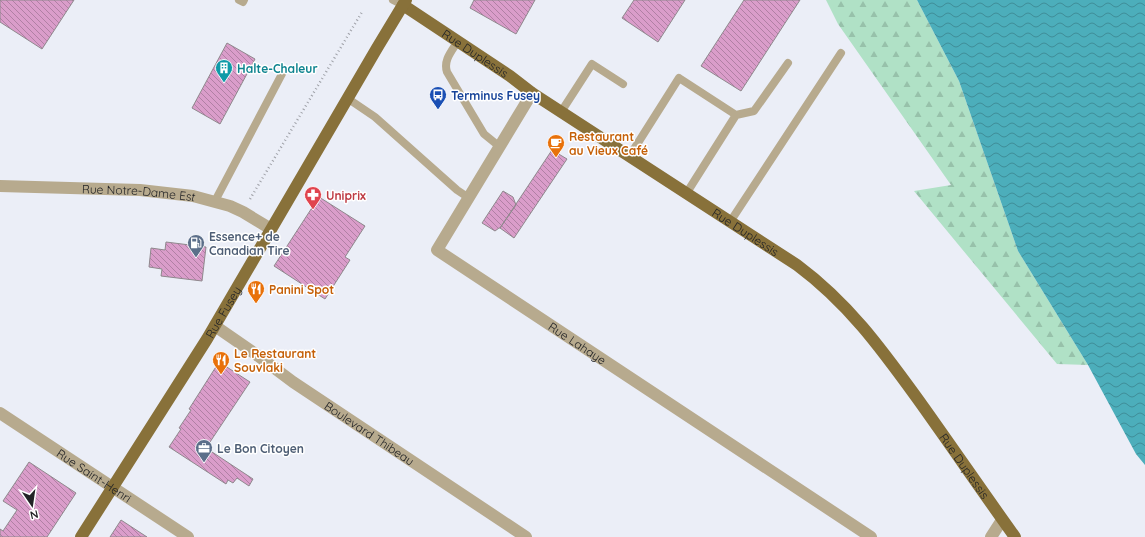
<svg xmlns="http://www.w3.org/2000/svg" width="1145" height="537" font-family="Quicksand,sans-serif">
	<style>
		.forest { fill: url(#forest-firs) }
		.water { fill: url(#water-waves) }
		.building { fill: url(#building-back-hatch); stroke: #8f888d }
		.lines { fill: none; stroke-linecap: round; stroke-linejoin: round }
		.path { stroke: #9fa1a8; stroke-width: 2.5; stroke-dasharray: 1 3; stroke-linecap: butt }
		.service { stroke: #b7aa8e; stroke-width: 8 }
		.minor { stroke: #b7aa8e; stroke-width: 12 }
		.tertiary { stroke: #b7aa8e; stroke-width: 12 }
		.primary { stroke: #88713a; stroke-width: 12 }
		.labels { text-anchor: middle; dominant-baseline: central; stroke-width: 3; stroke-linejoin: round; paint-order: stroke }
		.street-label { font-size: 12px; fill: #222326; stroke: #fff }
		.culture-label { font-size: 12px; font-weight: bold; fill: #0d838f; stroke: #fff; text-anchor: start }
		.transit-label { font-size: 12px; font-weight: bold; fill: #164399; stroke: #fff; text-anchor: start }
		.food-label { font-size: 12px; font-weight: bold; fill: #c56008; stroke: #fff; text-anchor: start }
		.health-label { font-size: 12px; font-weight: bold; fill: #be3a42; stroke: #fff; text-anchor: start }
		.service-label { font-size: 12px; font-weight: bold; fill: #4e5e75; stroke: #fff; text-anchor: start }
	</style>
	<defs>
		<pattern id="forest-firs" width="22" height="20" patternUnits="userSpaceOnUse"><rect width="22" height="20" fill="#b0e1c6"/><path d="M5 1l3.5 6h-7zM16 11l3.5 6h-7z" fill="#97c1aa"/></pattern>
		<pattern id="water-waves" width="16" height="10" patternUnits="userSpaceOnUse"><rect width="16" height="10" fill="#4caebb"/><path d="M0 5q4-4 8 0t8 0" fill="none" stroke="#3f8d98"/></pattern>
		<pattern id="building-back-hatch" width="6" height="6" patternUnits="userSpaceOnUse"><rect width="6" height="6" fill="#da9dca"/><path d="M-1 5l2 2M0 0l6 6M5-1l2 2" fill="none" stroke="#b080a4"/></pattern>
	</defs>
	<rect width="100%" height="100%" fill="#ebeef7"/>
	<path class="forest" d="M826 0H917L959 81 1018 251 1088 365 1057 364 914 191 951 185 838 24Z"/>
	<path class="water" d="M917 0H1145V465L1136 454 1088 365 1018 251 959 81Z"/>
	<path class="building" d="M0 0H74L42 49 0 22Z
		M474 0H535L516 34 470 8Z
		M634 0H685L658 42 622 18Z
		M744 0H800L741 91 701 66Z
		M227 43 255 59 220 124 192 108Z
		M552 150 567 159 514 238 500 228Z
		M503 191 513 197 516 205 500 228H499L495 231 482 223Z
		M319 197 365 226 345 257 350 260 325 299 274 266Z
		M166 242 206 247 202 281 161 276 162 269 149 267 151 248 165 250Z
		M219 362 250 382 206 448 253 479 249 486 237 478 233 483 228 480 226 484 169 447 181 429 179 428 191 410 189 409Z
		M29 462 76 493 47 537H0V529L3 531 17 510 3 501Z
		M121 520 147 537H110Z"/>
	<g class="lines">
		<path class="path" d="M250 199 362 12"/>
		<path class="service" d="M239 0 243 2 244 0
			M393 0 403 5
			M458 41C452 51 443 60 447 72L484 134 500 147
			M347 98 375 117 457 190 469 198
			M561 112 592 64 623 84
			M736 115 754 111 788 63
			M629 157 679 78 736 115 686 194
			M215 201 283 72
			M730 222 841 53"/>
		<g class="minor">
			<path id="s1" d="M532 93 437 250 871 537"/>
			<path d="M215 326 257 355"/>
			<path id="s2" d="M0 413 188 537"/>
			<path d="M991 537 1002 520"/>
		</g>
		<g class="tertiary">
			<path id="s3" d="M0 186 140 190 193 196 230 206 243 212 271 229"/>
			<path id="s4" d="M257 355 293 382 526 537"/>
		</g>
		<g class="primary">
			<path id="s5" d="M403 5 510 76 532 93 797 265C848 303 880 347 917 398 950 444 982 491 1015 537"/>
			<path id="s6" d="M81 537 207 339 377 48 406 0"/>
		</g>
	</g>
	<defs>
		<symbol id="building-pin" viewBox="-11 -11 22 30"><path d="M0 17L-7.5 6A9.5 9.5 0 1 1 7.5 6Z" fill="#0f9aa8" stroke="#fff"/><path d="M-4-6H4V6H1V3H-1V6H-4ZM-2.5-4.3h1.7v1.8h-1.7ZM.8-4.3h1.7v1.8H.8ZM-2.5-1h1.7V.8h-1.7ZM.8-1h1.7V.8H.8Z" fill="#fff"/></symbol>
		<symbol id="bus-pin" viewBox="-11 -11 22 30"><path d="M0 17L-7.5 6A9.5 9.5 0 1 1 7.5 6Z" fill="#1a4fb4" stroke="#fff"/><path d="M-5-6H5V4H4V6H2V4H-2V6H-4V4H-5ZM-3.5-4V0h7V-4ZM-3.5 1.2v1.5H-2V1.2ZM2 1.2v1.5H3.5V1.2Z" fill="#fff"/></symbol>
		<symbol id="cafe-pin" viewBox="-11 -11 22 30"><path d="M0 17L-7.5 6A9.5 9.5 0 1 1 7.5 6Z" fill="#e8710a" stroke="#fff"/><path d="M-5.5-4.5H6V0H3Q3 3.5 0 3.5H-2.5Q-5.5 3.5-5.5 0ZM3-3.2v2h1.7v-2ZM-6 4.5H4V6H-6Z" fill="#fff"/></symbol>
		<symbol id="pharmacy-pin" viewBox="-11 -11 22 30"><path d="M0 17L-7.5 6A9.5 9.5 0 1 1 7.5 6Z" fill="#e0444e" stroke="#fff"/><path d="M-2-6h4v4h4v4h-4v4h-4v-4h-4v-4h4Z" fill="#fff"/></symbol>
		<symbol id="fuel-pin" viewBox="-11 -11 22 30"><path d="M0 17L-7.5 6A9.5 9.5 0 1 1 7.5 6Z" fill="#5c6f8a" stroke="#fff"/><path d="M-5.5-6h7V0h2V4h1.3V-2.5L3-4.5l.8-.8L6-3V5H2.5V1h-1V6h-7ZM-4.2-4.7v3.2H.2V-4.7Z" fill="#fff"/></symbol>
		<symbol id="restaurant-pin" viewBox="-11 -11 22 30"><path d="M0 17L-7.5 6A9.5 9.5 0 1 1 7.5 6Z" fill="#e8710a" stroke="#fff"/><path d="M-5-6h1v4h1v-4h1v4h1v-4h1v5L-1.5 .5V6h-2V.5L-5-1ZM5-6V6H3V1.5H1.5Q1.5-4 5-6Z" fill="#fff"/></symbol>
		<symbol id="office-pin" viewBox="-11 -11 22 30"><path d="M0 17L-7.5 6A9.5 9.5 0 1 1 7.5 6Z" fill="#5c6f8a" stroke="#fff"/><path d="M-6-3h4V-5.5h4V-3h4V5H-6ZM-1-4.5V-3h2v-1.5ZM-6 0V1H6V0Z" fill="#fff"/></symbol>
	</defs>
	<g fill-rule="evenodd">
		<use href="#building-pin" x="214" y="58" width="20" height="27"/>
		<use href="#bus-pin" x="428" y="85" width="20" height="27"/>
		<use href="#cafe-pin" x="546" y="133" width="20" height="27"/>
		<use href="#pharmacy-pin" x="303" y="185" width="20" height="27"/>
		<use href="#fuel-pin" x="186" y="233" width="20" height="27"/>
		<use href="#restaurant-pin" x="246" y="279" width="20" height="27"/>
		<use href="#restaurant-pin" x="211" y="350" width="20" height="27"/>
		<use href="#office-pin" x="194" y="438" width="20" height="27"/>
	</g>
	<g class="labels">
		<g class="street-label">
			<text stroke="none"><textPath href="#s5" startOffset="87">Rue Duplessis</textPath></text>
			<text stroke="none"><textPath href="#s3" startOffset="139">Rue Notre-Dame Est</textPath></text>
			<text stroke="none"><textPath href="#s5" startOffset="411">Rue Duplessis</textPath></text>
			<text stroke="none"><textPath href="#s6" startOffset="266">Rue Fusey</textPath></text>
			<text stroke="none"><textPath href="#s1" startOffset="352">Rue Lahaye</textPath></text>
			<text stroke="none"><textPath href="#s4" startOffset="137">Boulevard Thibeau</textPath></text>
			<text stroke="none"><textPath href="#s5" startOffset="735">Rue Duplessis</textPath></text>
			<text stroke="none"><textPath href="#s2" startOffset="113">Rue Saint-Henri</textPath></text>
		</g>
		<g class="culture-label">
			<text x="237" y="68">Halte-Chaleur</text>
		</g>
		<g class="transit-label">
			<text x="451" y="95">Terminus Fusey</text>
		</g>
		<g class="food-label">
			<text x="569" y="136">Restaurant<tspan x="569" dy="14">au Vieux Café</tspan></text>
			<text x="269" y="289">Panini Spot</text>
			<text x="234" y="353">Le Restaurant<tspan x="234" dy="14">Souvlaki</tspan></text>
		</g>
		<g class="health-label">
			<text x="326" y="195">Uniprix</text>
		</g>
		<g class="service-label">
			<text x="209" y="236">Essence+ de<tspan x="209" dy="14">Canadian Tire</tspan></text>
			<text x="217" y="448">Le Bon Citoyen</text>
		</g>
	</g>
	<g transform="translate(32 505) rotate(167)" stroke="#ffffff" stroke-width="3" paint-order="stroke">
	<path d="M0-3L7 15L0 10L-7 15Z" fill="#222326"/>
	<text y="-6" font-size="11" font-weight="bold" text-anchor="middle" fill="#222326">N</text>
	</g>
</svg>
